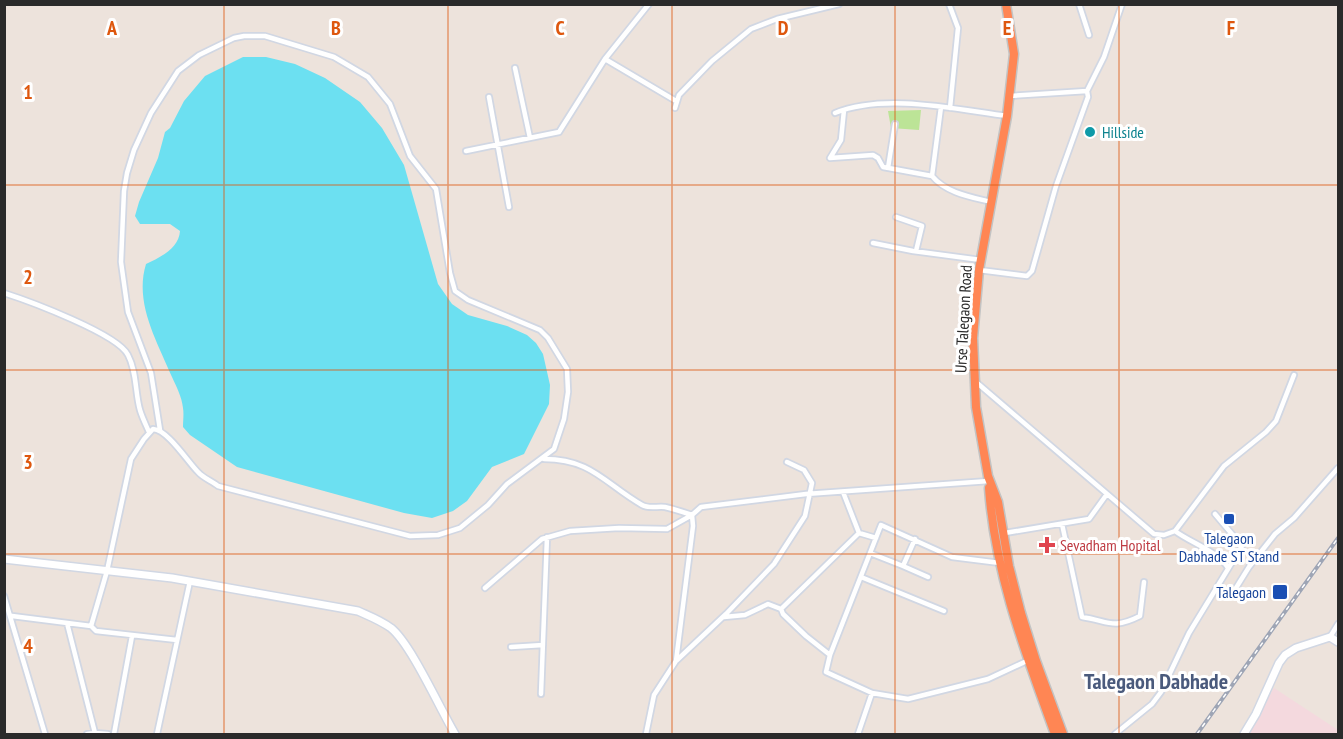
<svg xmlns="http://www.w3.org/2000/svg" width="1343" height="739" font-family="'PT Sans Narrow',sans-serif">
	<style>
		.medical { fill: #f4d9de }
		.green { fill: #bce497 }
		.water { fill: #6ce0f1 }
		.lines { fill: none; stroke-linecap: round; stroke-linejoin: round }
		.street-casing { stroke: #d1d7e3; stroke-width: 8 }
		.secondary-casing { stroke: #d1d7e3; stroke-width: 10 }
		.highway-casing { stroke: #c3c3c3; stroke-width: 11 }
		.street { stroke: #fff; stroke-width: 4.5 }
		.secondary { stroke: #fff; stroke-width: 7 }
		.highway { stroke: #ff8654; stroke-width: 8 }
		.rail-casing { stroke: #9ea5b5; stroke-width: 4 }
		.rail { stroke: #fff; stroke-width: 1.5; stroke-dasharray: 4.5; stroke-linecap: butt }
		.grid { fill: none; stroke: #de570e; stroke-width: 1.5; stroke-opacity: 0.55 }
		.culture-dot { fill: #0f9aa8; stroke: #fff; stroke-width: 2 }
		.transit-dot { fill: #1a4fb4; stroke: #fff; stroke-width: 2 }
		.health-dot { fill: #e0444e; stroke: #fff; stroke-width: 2 }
		.labels { text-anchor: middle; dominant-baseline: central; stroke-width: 6; stroke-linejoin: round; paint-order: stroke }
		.culture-label { font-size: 16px; fill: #0d838f; stroke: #fff; text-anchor: start }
		.street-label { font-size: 16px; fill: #2a2a2a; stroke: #fff }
		.transit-label { font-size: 16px; fill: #164399; stroke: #fff }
		.health-label { font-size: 16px; fill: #be3a42; stroke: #fff; text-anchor: start }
		.district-label { font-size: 22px; font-weight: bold; fill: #4a5a7c; stroke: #fff }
		.grid-label { font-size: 20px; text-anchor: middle; font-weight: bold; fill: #de570e; stroke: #fff; stroke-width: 6; stroke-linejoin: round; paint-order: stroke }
	</style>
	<rect width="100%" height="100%" fill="#ede3dc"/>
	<path class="medical" d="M1274 688 1338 730V734H1246Z"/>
	<path class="green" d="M921 110 919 130 891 128 888 111Z"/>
	<path class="water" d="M243 57H266L295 64 325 78 360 102 382 128 404 165 438 284 452 304 468 315 507 326 527 335 536 343 543 354 550 385 549 404 524 454 492 467 467 501 453 511 432 518 404 513 237 467 190 435 183 427C183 421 184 414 183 408 182 397 176 386 172 377 157 341 134 303 146 264 161 257 179 248 180 231L170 224H140L135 216 139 202 158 158 165 132 170 128 184 101 205 76Z"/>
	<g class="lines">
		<defs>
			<path id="street" d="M949 4 958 28 950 108
				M1079 4 1089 35
				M605 59 649 4
				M515 68 530 138
				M1009 96 1087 91
				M489 97 509 207
				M941 107 932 176C946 193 971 197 991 202
				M675 108 679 95 712 61 751 29 777 19 839 4
				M844 110 841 140 830 158 873 155 878 158 883 167 932 176
				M835 113C885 93 954 109 1007 116
				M466 151 559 132 605 59 676 101
				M888 168 895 124
				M896 217 922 226 916 251
				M873 243 913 251 981 260
				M979 270 1027 276 1032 271 1056 186 1088 97 1087 91 1104 57 1122 4
				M4 293C29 301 118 334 128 355 137 372 135 393 140 410 142 417 146 425 149 432
				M976 382 1154 534 1164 535 1175 531C1191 543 1219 552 1228 568
				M544 459C592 459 605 484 642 505 649 509 657 506 665 507 674 509 683 512 692 515
				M843 492 859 533
				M1062 524 1082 617C1109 621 1112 630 1140 616L1144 582
				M1175 531 1224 466 1266 432 1276 421 1294 375
				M1005 533 1089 519 1107 494
				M870 553 903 566 915 539
				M1000 563 952 557 881 525 830 655 826 672 872 693 908 699 988 679 1029 660
				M903 566 928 577
				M861 577 944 611
				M1217 587 1231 596 1249 567 1275 534 1294 518 1338 468
				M485 588 542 539 570 531 619 528 667 529 692 515
				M4 596 45 734
				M12 616 91 626 107 571 131 459 144 439 153 429C168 430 187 461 198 472 203 478 212 481 218 486L410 536 438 535 460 528 488 505 507 484 554 449 564 419 568 392 567 369 548 338 540 330 468 300 455 291 450 273 436 189 410 156 390 104 368 77 334 57 265 36H244L234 38 199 55 178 71 151 113 134 150 127 173 124 191 121 262 128 312 151 373 160 430
				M724 617 745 615 768 604 781 609
				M67 623 95 733
				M91 626 96 631 177 640
				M1330 637 1338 624
				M511 647 543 645
				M830 655 806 636 783 614 781 609 859 533 876 538
				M676 661 693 526 692 515 701 507 806 494 989 481
				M541 694 547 537
				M87 734 95 733 108 734
				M114 734 132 636
				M157 734 190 581
				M646 734 654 695 676 661 726 614 774 564 805 516 812 483 804 470 787 462
				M858 734 872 693
				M1115 734 1152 704 1161 692 1189 633 1242 546 1215 514"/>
			<path id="secondary" d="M4 559 172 578 358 611C369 616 380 620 391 628 411 644 440 709 455 734
				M1244 734 1256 714 1279 663 1285 655 1296 648 1330 637 1338 642"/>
			<path id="highway" d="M1006 4 1014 54 1007 116 979 270 973 338 976 407 988 476 998 502 1009 566 1021 613 1036 661 1063 734
				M989 488C995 575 1026 654 1055 734"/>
		</defs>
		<use href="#street" class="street-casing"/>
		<use href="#secondary" class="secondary-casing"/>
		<use href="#highway" class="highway-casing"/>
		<use href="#street" class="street"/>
		<use href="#secondary" class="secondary"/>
		<use href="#highway" class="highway"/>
		<defs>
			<path id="rail" d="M1197 734 1338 538"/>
		</defs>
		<use href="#rail" class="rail-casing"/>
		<use href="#rail" class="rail"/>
	</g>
	<path class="grid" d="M224 4V734M448 4V734M672 4V734M895 4V734M1119 4V734M4 185H1338M4 370H1338M4 554H1338"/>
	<circle class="culture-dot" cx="1090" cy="132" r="6"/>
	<g class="transit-dot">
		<rect x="1223" y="513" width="12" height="12" rx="3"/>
		<rect x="1272" y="584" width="16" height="16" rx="3"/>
	</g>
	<path class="health-dot" d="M1044 536h6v6h6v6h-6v6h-6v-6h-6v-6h6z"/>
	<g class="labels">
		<g class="culture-label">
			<text x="1102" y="132">Hillside</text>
		</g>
		<g class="street-label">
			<text transform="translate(963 319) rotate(-87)">Urse Talegaon Road</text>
		</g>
		<g class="transit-label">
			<text x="1229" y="538">Talegaon<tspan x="1229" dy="18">Dabhade ST Stand</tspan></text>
			<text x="1266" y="592" text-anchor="end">Talegaon</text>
		</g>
		<g class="health-label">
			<text x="1060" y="545">Sevadham Hopital</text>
		</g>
		<g class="district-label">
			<text x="1156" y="681">Talegaon Dabhade</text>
		</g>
	</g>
	<g class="grid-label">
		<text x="112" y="35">A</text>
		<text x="336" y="35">B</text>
		<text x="560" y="35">C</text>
		<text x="783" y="35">D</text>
		<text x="1007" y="35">E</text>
		<text x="1231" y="35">F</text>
		<text x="28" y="99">1</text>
		<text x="28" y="284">2</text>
		<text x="28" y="469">3</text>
		<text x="28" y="653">4</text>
	</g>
	<rect width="1343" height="739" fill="none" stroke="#2a2a2a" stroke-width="12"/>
</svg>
